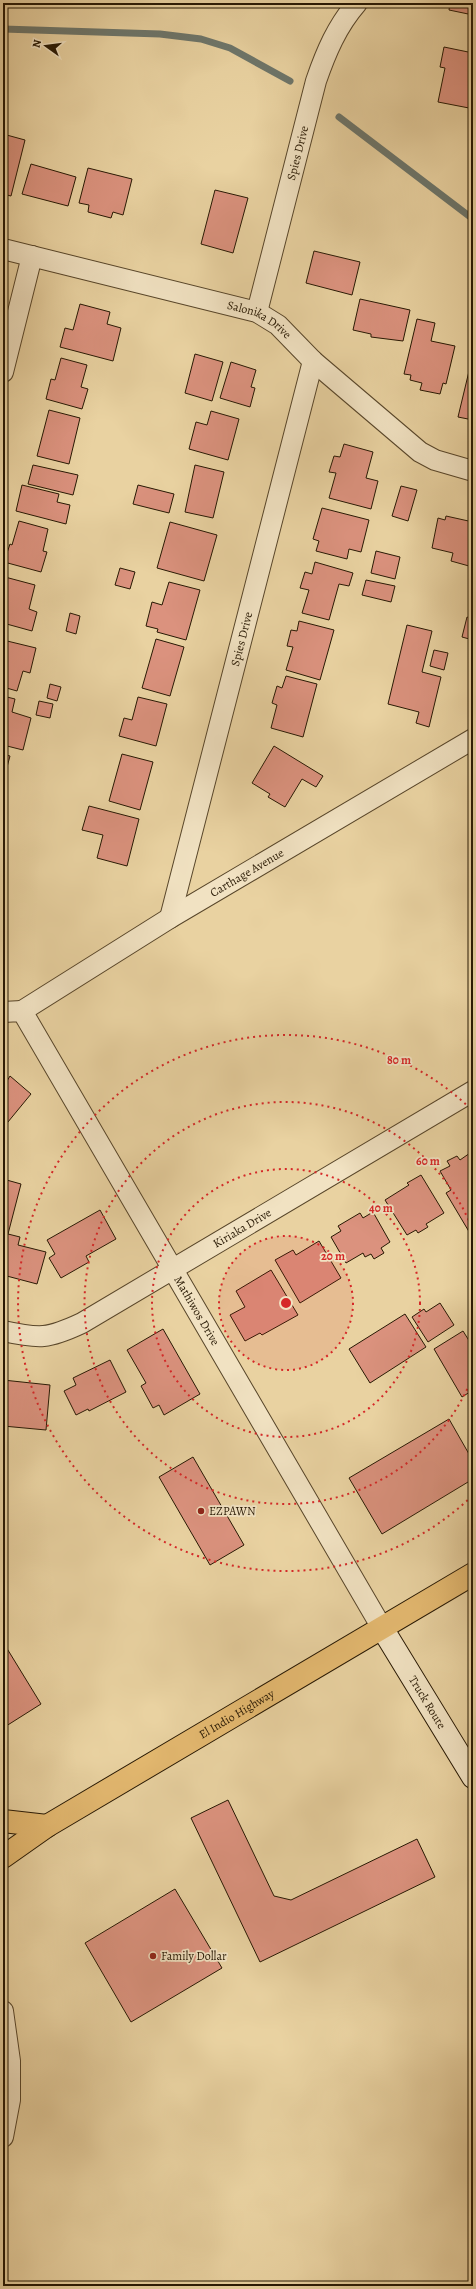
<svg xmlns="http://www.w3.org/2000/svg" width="476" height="2289" font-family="Alegreya,serif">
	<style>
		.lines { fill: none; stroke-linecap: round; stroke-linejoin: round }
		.stream { stroke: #6d766b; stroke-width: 7 }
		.building { fill: #db927e; stroke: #271803 }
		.street-casing { stroke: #58462a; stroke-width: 22 }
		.secondary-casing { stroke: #271803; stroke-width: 24 }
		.primary-casing { stroke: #271803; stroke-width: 24 }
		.street { stroke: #f1e2c2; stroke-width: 20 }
		.secondary { stroke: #f1e2c2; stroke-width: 22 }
		.primary { stroke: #e4b970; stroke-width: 22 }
		.ring { fill: none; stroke: #d62828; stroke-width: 2; stroke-dasharray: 2 4 }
		.poi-dot { fill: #8f2418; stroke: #f1e2c2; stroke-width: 1.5 }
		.labels { text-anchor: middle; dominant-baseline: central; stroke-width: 3.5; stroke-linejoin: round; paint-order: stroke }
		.street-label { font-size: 12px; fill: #271803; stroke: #f1e2c2 }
		.poi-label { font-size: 12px; fill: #271803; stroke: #f1e2c2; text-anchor: start }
		.centre { fill: #d62828; stroke: #f1e2c2; stroke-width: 2 }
		.ring-label { font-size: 12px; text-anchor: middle; font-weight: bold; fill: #d62828; stroke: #f1e2c2; stroke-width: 3.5; stroke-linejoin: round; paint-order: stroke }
	</style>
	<rect width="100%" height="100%" fill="#e9d2a1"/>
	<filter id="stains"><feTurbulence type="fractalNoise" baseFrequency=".005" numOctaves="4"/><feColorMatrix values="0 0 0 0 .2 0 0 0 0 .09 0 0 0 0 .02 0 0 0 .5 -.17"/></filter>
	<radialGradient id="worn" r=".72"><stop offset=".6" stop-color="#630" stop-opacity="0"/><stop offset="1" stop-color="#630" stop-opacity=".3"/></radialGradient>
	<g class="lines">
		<path class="stream" d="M3 29 160 34 201 39 230 48 290 81
			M339 117 473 219"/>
	</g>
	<path class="building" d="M450 3H473V15L449 10Z
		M444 47 473 53V85L469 108 438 102 445 68 440 67Z
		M3 134 25 140 11 196 3 194Z
		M31 164 76 177 68 206 22 194Z
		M88 168 132 179 123 215 113 212 111 218 88 212 89 205 79 203Z
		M215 190 248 198 233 253 201 244Z
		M314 251 360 262 352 295 306 283Z
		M360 299 410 310 403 341 371 337V334L353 330Z
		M80 304 110 312 107 324 121 328 113 361 60 347 65 328 73 330Z
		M417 319 435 323 431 341 455 346 446 384 443 383 440 394 420 390 422 383 410 380 411 375 404 374Z
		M195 354 223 362 212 401 185 393Z
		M61 358 87 365 81 387 88 389 82 409 46 399 51 379 55 380Z
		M231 362 256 370 251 387 255 388 250 407 220 398Z
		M470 367H473V420L458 417Z
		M49 410 80 418 69 464 37 456Z
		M211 411 239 419 228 460 189 449 196 422 207 425Z
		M344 444 373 452 366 478 378 481 371 509 329 498 336 473 329 472 334 456 340 457Z
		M33 465 78 475 73 495 28 484Z
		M195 465 224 472 213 518 185 512Z
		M22 485 59 494 57 502 70 505 66 524 16 511Z
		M138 485 174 494 169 513 133 504Z
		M401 486 417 490 408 521 392 516Z
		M322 508 369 520 361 552 349 549 347 559 316 551 319 541 313 539Z
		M446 516 473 522V551L469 566 451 561 453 553 432 548 438 518 445 520Z
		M19 521 48 529 43 551 47 552 41 572 4 562 10 544 12 545Z
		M170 522 217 535 204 581 157 568Z
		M376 551 400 557 395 579 371 573Z
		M315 562 353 573 349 586 339 584 329 620 302 613 309 590 300 588 305 572 312 574Z
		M120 568 135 572 130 589 115 585Z
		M5 577 35 585 29 609 37 612 32 631 3 623Z
		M366 580 395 586 391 602 362 595Z
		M169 582 200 590 186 640 157 632 158 629 146 626 152 602 162 605Z
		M70 613 80 616 76 634 66 631Z
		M467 617 473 619V640L462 637Z
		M299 621 334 630 320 680 286 670 293 647 287 646 291 630 297 631Z
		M407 625 432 631 422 672 441 677 429 727 416 723 419 712 388 704Z
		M156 639 184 647 170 696 142 688Z
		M3 640 36 648 30 673 23 671 17 691 3 687Z
		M434 650 448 653 444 670 430 666Z
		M286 676 317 684 303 737 271 728 277 705 272 703 277 686 282 688Z
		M50 684 61 687 57 701 47 698Z
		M3 696 15 699 12 712 31 718 23 750 3 745Z
		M138 697 167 704 156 746 119 736 124 718 132 720Z
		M39 701 53 704 50 718 36 715Z
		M274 746 323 776 316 787 302 779 285 807 268 797 270 794 252 783Z
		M3 754 10 756 3 782Z
		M122 754 153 762 140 810 109 801Z
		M89 806 139 819 127 866 97 858 103 835 82 830Z
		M10 1076 31 1094 3 1128V1078L7 1081Z
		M470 1153 473 1158V1234L471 1235 446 1193 451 1190 440 1171 450 1166 447 1161 457 1156 460 1160Z
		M421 1175 444 1213 426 1224 428 1227 418 1233 416 1230 407 1235 385 1200 409 1185 407 1183Z
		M3 1179 21 1184 8 1234 20 1237 18 1245 46 1252 37 1284 3 1275Z
		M100 1210 116 1239 86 1256 89 1262 61 1278 49 1258 55 1254 47 1240Z
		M373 1212 390 1242 381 1248 384 1253 374 1259 371 1254 365 1257 363 1253 346 1263 331 1237 341 1231 338 1226 360 1213 363 1218Z
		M319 1241 341 1278 300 1303 275 1260 293 1250 296 1255Z
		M271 1270 298 1315 262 1335 260 1333 245 1341 230 1315 245 1307 236 1291Z
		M440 1303 454 1325 428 1342 412 1317 424 1309 426 1312Z
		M405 1314 426 1347 370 1383 349 1349Z
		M163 1329 200 1394 164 1415 159 1405 153 1408 141 1386 146 1383 127 1350Z
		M463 1331 473 1347V1390L462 1397 434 1349Z
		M110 1360 126 1392 89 1411 88 1409 76 1415 64 1391 76 1385 73 1378Z
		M3 1380 50 1385 46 1430 3 1426Z
		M473 1405V1415L469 1407Z
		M449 1419 473 1461V1479L382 1534 349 1478Z
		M193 1457 244 1545 210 1565 159 1477Z
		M3 1642 41 1704 3 1728Z
		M228 1800 274 1896 291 1900 417 1839 435 1877 260 1962 191 1818Z
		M175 1889 222 1968 131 2022 85 1943Z"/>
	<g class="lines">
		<defs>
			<g id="street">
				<path id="s1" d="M3 249 257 312 278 325 313 361 420 452 435 460 473 471"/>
				<path id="s2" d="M257 312 316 81C326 52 337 26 357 3"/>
				<path d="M3 372 32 256"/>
				<path id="s3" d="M170 918 313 361"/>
				<path id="s4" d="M22 1011 170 918 473 739"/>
				<path id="s5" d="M3 1012 22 1011 382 1628"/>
				<path id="s6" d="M3 1331C40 1339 48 1339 82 1323L473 1091"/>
				<path d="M3 2011 10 2061V2100L3 2137"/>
			</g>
			<g id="secondary">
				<path id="s7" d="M382 1628 473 1777"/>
			</g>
			<g id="primary">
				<path d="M3 1821 47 1826"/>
				<path id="s8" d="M3 1857 47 1826 473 1574"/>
			</g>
		</defs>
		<use href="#street" class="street-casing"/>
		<use href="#secondary" class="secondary-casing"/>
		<use href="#primary" class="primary-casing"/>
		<use href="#street" class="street"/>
		<use href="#secondary" class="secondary"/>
		<use href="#primary" class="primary"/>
	</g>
	<circle cx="286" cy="1303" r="67" fill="#d62828" fill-opacity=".12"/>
	<g class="ring">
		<circle cx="286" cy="1303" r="67"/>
		<circle cx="286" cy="1303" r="134"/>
		<path d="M472 1378A201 201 0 1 1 472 1228"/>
		<path d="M472 1496A268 268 0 1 1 472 1110"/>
	</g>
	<g class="poi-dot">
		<circle cx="201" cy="1511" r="4"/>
		<circle cx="153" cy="1956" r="4"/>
	</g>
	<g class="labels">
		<g class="street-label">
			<text stroke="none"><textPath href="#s2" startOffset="164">Spies Drive</textPath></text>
			<text stroke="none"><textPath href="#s1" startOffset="267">Salonika Drive</textPath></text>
			<text stroke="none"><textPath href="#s3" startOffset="288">Spies Drive</textPath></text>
			<text stroke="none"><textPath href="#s4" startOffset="264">Carthage Avenue</textPath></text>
			<text stroke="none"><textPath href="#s6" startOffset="268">Kiriaka Drive</textPath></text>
			<text stroke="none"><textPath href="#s5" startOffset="366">Mathiwos Drive</textPath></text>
			<text stroke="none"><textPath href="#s7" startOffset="87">Truck Route</textPath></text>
			<text stroke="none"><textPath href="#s8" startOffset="274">El Indio Highway</textPath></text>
		</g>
		<g class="poi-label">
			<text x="209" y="1511">EZPAWN</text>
			<text x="161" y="1956">Family Dollar</text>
		</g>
	</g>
	<circle cx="286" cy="1303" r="6" class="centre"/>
	<g class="ring-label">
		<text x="399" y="1064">80 m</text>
		<text x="428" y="1165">60 m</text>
		<text x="381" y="1212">40 m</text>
		<text x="333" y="1260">20 m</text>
	</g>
	<rect width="476" height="2289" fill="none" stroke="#e9d2a1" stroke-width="16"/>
	<rect x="4" y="4" width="468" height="2281" fill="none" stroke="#271803" stroke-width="2"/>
	<rect x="8" y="8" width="460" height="2273" fill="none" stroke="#271803"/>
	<g transform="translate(46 46) rotate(284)" stroke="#f1e2c2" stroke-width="3" paint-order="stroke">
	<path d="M0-3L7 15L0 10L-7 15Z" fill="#271803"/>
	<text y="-6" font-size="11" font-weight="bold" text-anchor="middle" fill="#271803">N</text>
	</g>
	<rect width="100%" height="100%" filter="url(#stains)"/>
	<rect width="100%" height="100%" fill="url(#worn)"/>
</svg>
